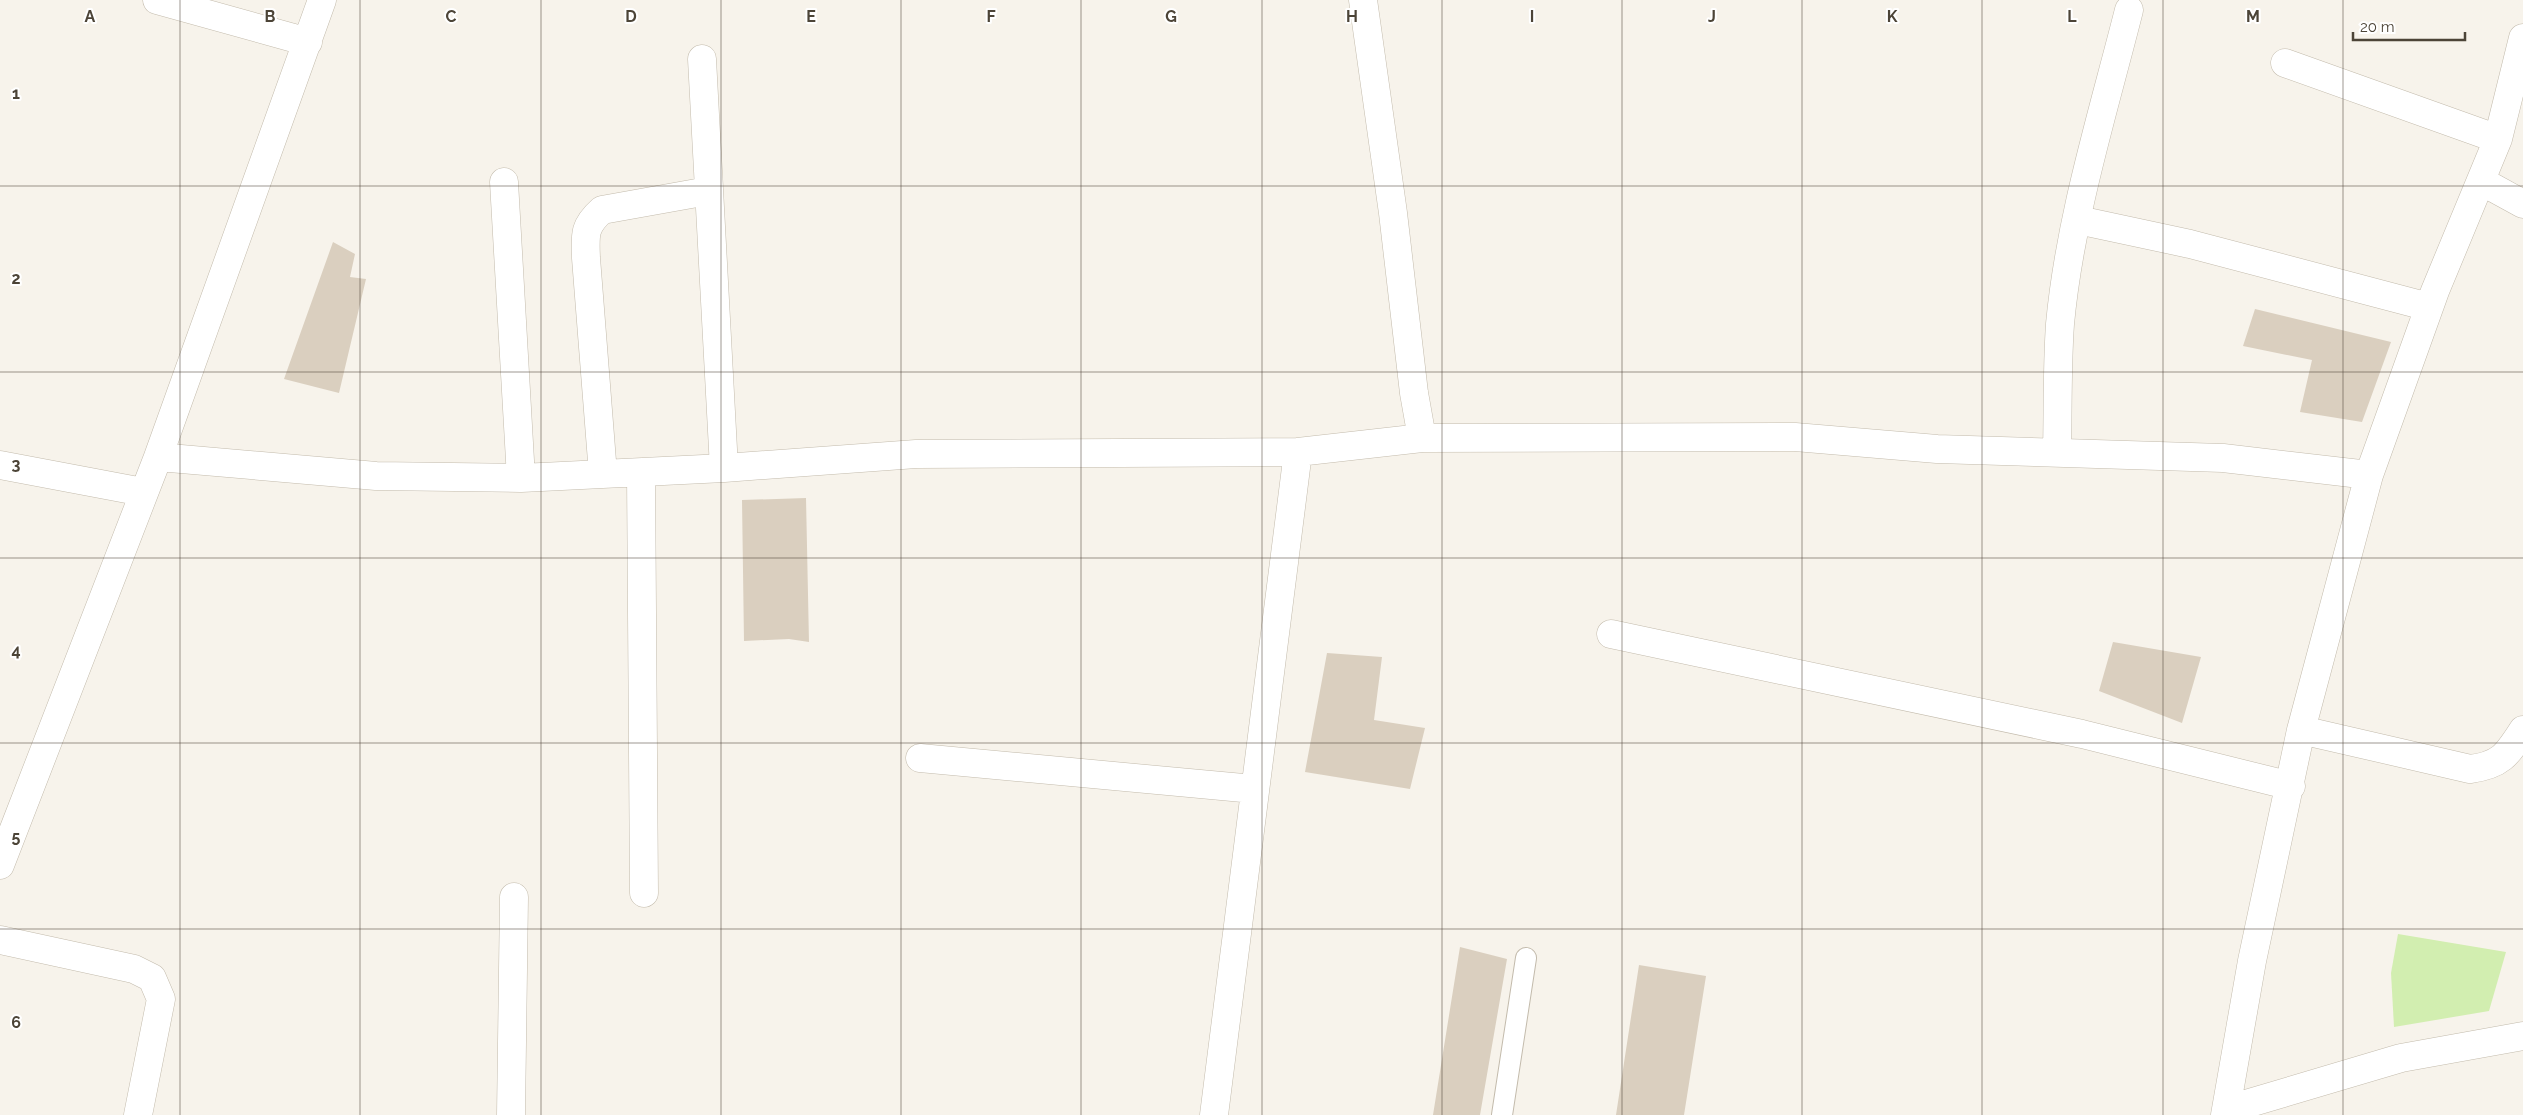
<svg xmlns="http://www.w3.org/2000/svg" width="2523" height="1115" font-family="Raleway,sans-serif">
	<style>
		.green { fill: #d2eeb0 }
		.building { fill: #dacfbf }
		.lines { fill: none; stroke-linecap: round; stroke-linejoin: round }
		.service-casing { stroke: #c3bbac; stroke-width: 22 }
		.minor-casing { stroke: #c3bbac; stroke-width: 29 }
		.service { stroke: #fff; stroke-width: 20 }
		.minor { stroke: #fff; stroke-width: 28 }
		.grid { fill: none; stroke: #4c4437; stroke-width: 1; stroke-opacity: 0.55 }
		.grid-label { font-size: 16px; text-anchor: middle; font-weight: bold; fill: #4c4437; stroke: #fff; stroke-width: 4; stroke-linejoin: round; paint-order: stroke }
	</style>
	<rect width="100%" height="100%" fill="#f7f3eb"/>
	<path class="green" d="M2398 934 2506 952 2489 1011 2394 1027 2391 973Z"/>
	<path class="building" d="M333 242 355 254 350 277 366 279 339 393 284 379Z
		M2255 309 2391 342 2362 422 2300 412 2312 360 2243 346Z
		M806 498 809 642 789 639 744 641 742 500Z
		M2113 642 2201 657 2182 723 2099 691Z
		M1327 653 1382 657 1374 720 1425 728 1410 789 1305 772Z
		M1460 947 1507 959 1480 1115H1433Z
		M1639 965 1706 976 1684 1115H1616Z"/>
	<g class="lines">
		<defs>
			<path id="service" d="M1502 1115 1526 958"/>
			<path id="minor" d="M157 0 308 42
				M702 59 724 468
				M2285 63 2498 139
				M2481 181 2523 204
				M504 182 521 478
				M2078 220 2190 244 2429 307
				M1422 438 1795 437 1937 449 2223 458 2369 475
				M2057 452C2058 410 2057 366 2060 324 2070 217 2103 113 2129 10
				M158 457 376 476 521 478 724 468 916 454 1298 452
				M0 465 143 492
				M641 473 644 893
				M603 474 586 258C585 234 584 226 602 210L708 191
				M1611 634 2082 734 2291 786
				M2301 730 2470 769C2501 765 2507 755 2523 730
				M920 758 1254 789
				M0 865 158 457 322 0
				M0 940 134 969 152 978 161 999 138 1115
				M2226 1110 2401 1058 2523 1036
				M511 1115 514 897
				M1214 1115 1298 452 1422 438 1414 393 1393 213 1363 0
				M2225 1115 2252 961 2301 730 2369 475 2435 291 2498 139 2523 38"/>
		</defs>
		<use href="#service" class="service-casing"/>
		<use href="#minor" class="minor-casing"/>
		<use href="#service" class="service"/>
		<use href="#minor" class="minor"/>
	</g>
	<path class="grid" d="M180 0V1115M360 0V1115M541 0V1115M721 0V1115M901 0V1115M1081 0V1115M1262 0V1115M1442 0V1115M1622 0V1115M1802 0V1115M1982 0V1115M2163 0V1115M2343 0V1115M0 186H2523M0 372H2523M0 558H2523M0 743H2523M0 929H2523"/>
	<g class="grid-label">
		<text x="90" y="22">A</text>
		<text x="270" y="22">B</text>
		<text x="451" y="22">C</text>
		<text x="631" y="22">D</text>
		<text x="811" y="22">E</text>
		<text x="991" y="22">F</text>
		<text x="1171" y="22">G</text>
		<text x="1352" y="22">H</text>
		<text x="1532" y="22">I</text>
		<text x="1712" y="22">J</text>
		<text x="1892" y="22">K</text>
		<text x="2072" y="22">L</text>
		<text x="2253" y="22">M</text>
		<text x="16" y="99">1</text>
		<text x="16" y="284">2</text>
		<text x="16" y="470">3</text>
		<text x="16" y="656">4</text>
		<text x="16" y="842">5</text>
		<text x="16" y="1028">6</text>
	</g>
	<path d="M2353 32v8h112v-8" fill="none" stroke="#4c4437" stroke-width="2.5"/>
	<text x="2360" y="32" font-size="15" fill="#4c4437" stroke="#ffffff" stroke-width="4" paint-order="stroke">20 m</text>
</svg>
